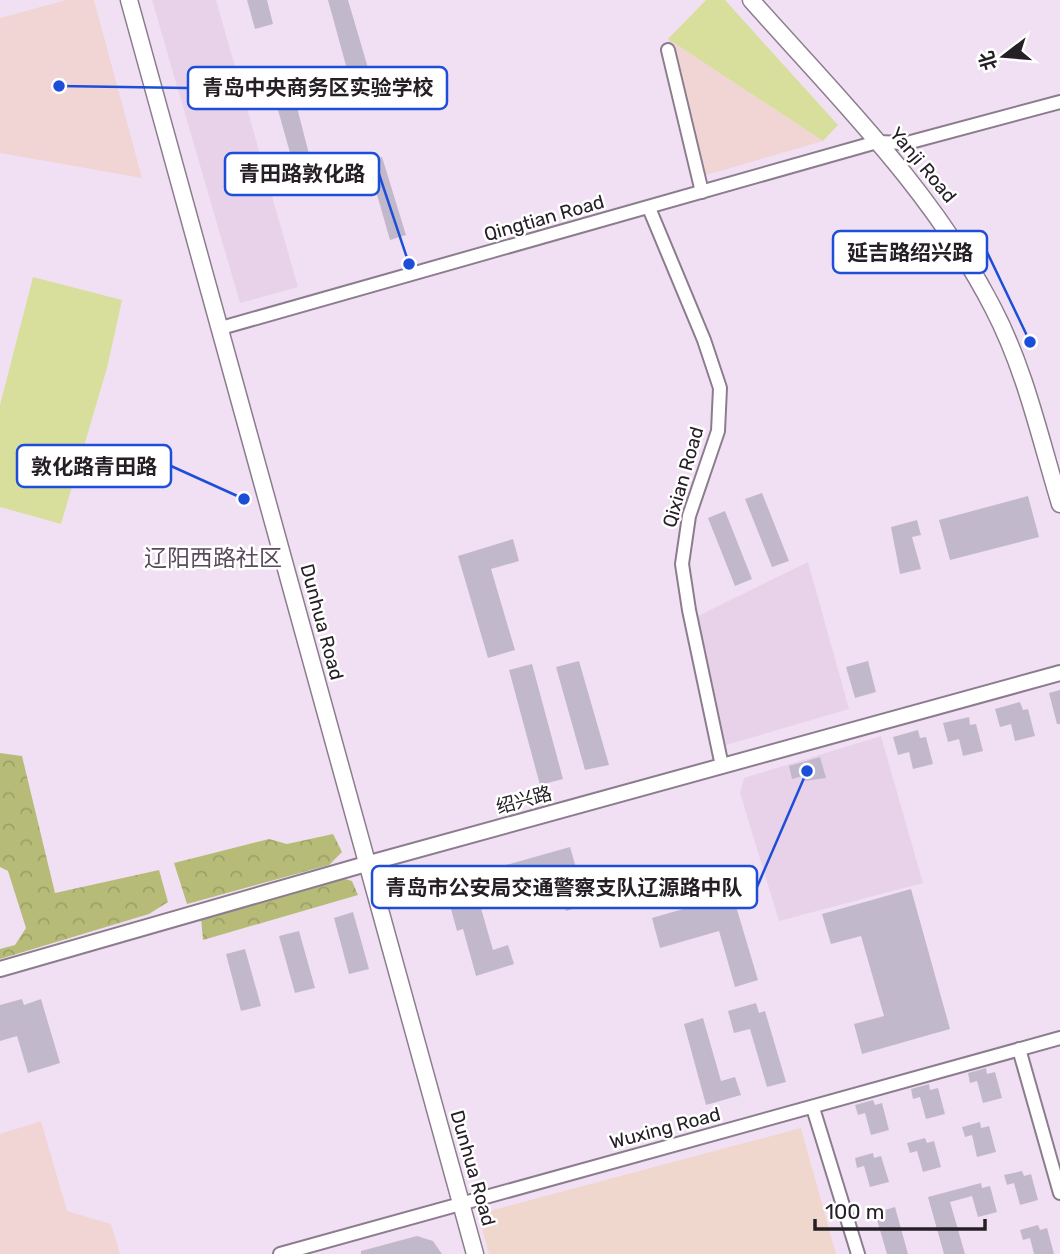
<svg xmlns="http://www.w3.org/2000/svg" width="1060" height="1254" font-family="Rubik,'Noto Sans SC',sans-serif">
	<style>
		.built { fill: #e7d2ea }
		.education { fill: #f0d5d4 }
		.medical { fill: #efd7ce }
		.green { fill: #d8df9d }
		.forest { fill: url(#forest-crowns) }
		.building { fill: #c2b8cc }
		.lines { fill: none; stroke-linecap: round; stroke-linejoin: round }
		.minor-casing { stroke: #8c7d8e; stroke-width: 16 }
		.tertiary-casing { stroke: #8c7d8e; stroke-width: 18 }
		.secondary-casing { stroke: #8c7d8e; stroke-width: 19 }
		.minor { stroke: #fff; stroke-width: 12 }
		.tertiary { stroke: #fff; stroke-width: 14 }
		.secondary { stroke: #fff; stroke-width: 16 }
		.labels { text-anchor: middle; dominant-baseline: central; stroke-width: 5; stroke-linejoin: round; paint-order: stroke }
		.street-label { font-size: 19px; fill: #262026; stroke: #fff }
		.quarter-label { font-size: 23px; fill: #594b5b; stroke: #fff }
		.leader { fill: none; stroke: #1d4ed8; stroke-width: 2.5 }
		.callout-dot { fill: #1d4ed8; stroke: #fff; stroke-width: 2.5 }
		.callout { fill: #fff; stroke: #1d4ed8; stroke-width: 2.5 }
		.callout-label { font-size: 21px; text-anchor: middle; font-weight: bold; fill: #262026 }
	</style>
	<defs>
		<pattern id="forest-crowns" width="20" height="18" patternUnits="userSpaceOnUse" patternTransform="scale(1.75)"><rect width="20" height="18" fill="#b6bc77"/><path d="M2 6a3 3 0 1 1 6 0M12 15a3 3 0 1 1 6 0" fill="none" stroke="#9ca167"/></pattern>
	</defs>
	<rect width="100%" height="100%" fill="#f1e0f3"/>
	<path class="built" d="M152 0H216L298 287 240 303Z
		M808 562 849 709 726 745 698 616Z
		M881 736 923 883 779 921 740 793 744 778Z"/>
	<path class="education" d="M66 0H94L142 178 0 153V18Z
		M668 39 823 141 706 175Z
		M41 1121 67 1211 111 1224 120 1254H0V1134Z"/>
	<path class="medical" d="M801 1128 836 1254H489L478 1214Z"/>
	<path class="green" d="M706 0H725L838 125 823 141 668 39Z
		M33 277 122 300 107 368 61 524 0 507V405Z"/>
	<path class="forest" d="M0 753 22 756 55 893 159 870 168 902 149 914 0 959V949L15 945 26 928 8 871 0 867Z
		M333 834 342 852 329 865 187 904 174 863 269 839 287 844Z
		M338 877 352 881 358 895 203 940 201 918Z"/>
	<path class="building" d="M247 0H267L273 24 255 29Z
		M328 0H348L368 68 348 73Z
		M290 80 311 162 294 167 271 85Z
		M382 157 406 235 390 240 367 160Z
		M762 493 789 561 772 567 745 499Z
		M1028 496 1039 537 950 560 939 520Z
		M725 511 752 579 735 586 708 518Z
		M917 520 921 535 912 537 921 569 900 574 891 527Z
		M513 539 519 561 491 569 515 650 488 658 458 556Z
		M579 661 609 765 585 770 556 667Z
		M868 661 876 692 855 698 846 667Z
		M532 664 563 779 540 785 509 670Z
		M1060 690V724H1057L1049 693Z
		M1020 702 1023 710 1028 709 1035 736 1015 741 1011 724 1000 727 995 709Z
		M969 717 970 725 976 724 983 751 963 756 959 739 948 742 943 723Z
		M918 730 920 738 926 737 933 764 913 769 909 752 898 755 893 737Z
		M820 757 826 778 805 781 803 776 792 779 789 766Z
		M570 847 582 888H579L581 894 578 895 580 903 575 904 576 908 566 911 563 901 555 903 548 878 478 898 493 950 508 945 514 964 476 976 463 929 457 931 454 920 447 895 453 894 449 881Z
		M911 889 950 1029 862 1054 854 1024 884 1016 861 936 831 944 822 914Z
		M721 898 723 906 735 903 758 980 735 987 719 931 660 948 652 918Z
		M353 912 369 969 349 974 334 918Z
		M299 931 315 988 295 993 279 936Z
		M245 949 261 1006 241 1011 226 954Z
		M22 999 24 1005 41 999 60 1063 28 1073 17 1036 0 1041V1005Z
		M756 1003 759 1013 765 1011 786 1082 767 1087 750 1029 734 1033 728 1011Z
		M703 1018 721 1081 735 1077 741 1095 706 1105 684 1024Z
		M986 1068 987 1074 995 1072 1002 1098 983 1103 977 1081 970 1083 968 1073Z
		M929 1084 930 1090 938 1088 945 1114 926 1119 920 1097 913 1099 911 1089Z
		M873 1100 875 1105 882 1103 889 1130 871 1135 865 1113 858 1115 855 1105Z
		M980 1122 981 1128 989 1126 996 1152 977 1157 972 1135 965 1137 962 1127Z
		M925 1138 927 1143 934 1141 941 1167 923 1172 917 1151 910 1153 907 1143Z
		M873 1153 874 1158 881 1156 889 1182 870 1187 864 1166 857 1168 855 1158Z
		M1022 1171 1024 1176 1031 1174 1038 1200 1020 1205 1014 1183 1007 1185 1004 1175Z
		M981 1183 982 1188 990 1186 997 1212 978 1217 972 1196 950 1202 965 1254H944L928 1197Z
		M895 1207 908 1254H887L875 1213Z
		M1038 1225 1040 1230 1047 1228 1054 1254H1034L1030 1238 1023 1240 1020 1230Z
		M417 1236 433 1241 442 1254H361V1251Z"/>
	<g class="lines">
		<defs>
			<path id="minor" d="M668 50 702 192
				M649 208 704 340 720 388 718 431 689 516 682 564 689 610 722 766
				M221 328 877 142 907 143 1060 102
				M1019 1049 1060 1193
				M813 1108 858 1254
				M280 1254 1060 1038"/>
			<path id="tertiary" d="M0 969 366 864 1060 673"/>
			<path id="secondary" d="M129 0 475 1254
				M751 0C838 98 933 191 993 308 1025 369 1040 438 1060 504"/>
		</defs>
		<use href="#minor" class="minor-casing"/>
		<use href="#tertiary" class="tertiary-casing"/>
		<use href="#secondary" class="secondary-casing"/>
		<use href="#minor" class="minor"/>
		<use href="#tertiary" class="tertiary"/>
		<use href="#secondary" class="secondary"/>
	</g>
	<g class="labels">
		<g class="street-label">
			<text transform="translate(923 165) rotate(50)">Yanji Road</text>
			<text transform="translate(544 218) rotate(-16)">Qingtian Road</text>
			<text transform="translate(683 477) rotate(-74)">Qixian Road</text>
			<text transform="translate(322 622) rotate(75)">Dunhua Road</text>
			<text transform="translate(524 800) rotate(-15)">绍兴路</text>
			<text transform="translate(665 1128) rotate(-15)">Wuxing Road</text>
			<text transform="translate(473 1168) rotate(74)">Dunhua Road</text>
		</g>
		<g class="quarter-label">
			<text x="213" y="558">辽阳西路社区</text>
		</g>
	</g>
	<path class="leader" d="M59 86L188 88M409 264L379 174M1030 342L987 252M244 499L171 466M807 771L757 887"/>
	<g class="callout-dot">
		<circle cx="59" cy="86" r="7"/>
		<circle cx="409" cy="264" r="7"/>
		<circle cx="1030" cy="342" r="7"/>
		<circle cx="244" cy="499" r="7"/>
		<circle cx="807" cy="771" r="7"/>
	</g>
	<g class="callout">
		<rect x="188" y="67" width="259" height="42" rx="7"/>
		<rect x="225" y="153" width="154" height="42" rx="7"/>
		<rect x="833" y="231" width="154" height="42" rx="7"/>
		<rect x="17" y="445" width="154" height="42" rx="7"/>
		<rect x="372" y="866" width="385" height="42" rx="7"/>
	</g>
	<g class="callout-label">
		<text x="318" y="95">青岛中央商务区实验学校</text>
		<text x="302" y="181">青田路敦化路</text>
		<text x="910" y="260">延吉路绍兴路</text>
		<text x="94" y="474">敦化路青田路</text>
		<text x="564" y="895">青岛市公安局交通警察支队辽源路中队</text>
	</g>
	<g transform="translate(1004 56) rotate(254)" stroke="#ffffff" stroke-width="5" paint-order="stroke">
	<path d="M0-5L12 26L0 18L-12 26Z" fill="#262026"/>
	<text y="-10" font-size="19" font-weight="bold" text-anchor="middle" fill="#262026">北</text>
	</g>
	<path d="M815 1219v10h170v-10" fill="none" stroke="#262026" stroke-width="3.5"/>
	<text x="825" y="1219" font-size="21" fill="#262026" stroke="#ffffff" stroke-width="5" paint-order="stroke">100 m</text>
</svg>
